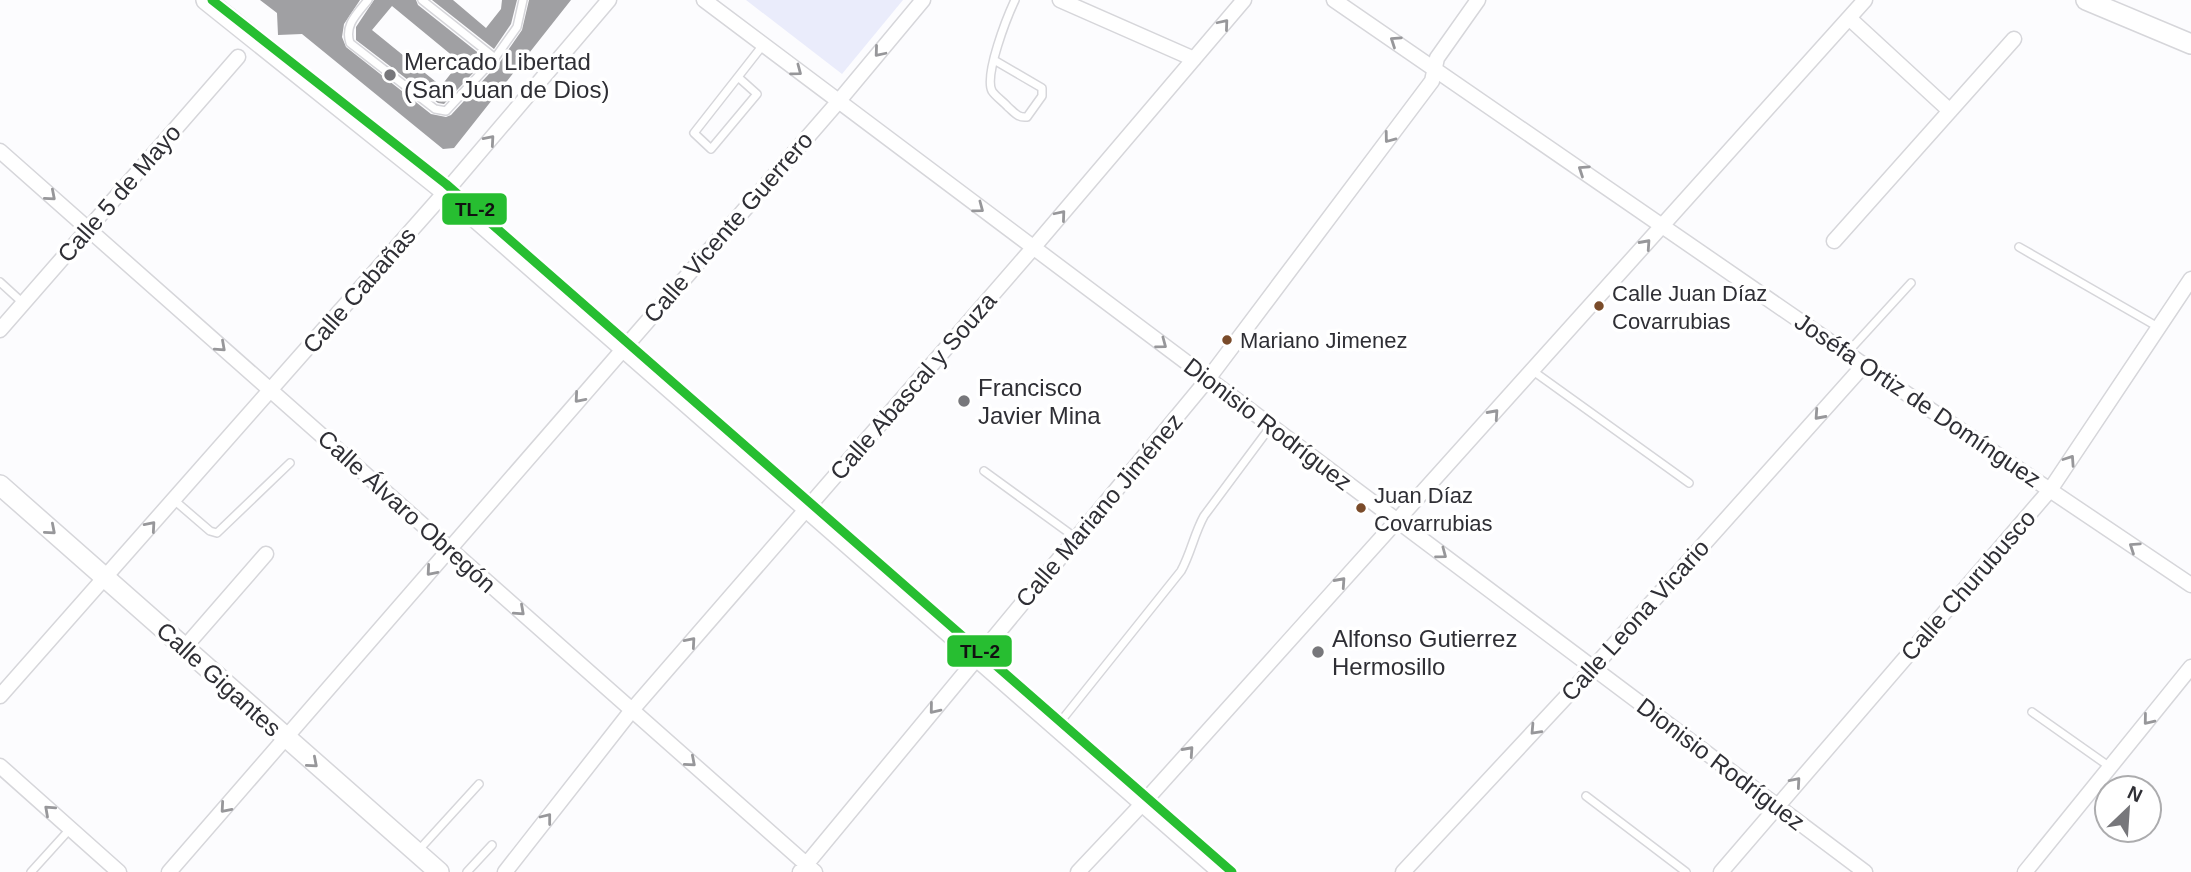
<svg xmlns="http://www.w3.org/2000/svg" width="2191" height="872" font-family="Arial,sans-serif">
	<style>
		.green { fill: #eaecfb }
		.building { fill: #a0a0a3; fill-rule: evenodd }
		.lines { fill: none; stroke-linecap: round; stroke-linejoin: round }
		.lane-casing { stroke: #d6d6da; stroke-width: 10 }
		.street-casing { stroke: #d6d6da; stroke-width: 17 }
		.secondary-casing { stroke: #d6d6da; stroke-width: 22 }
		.lane { stroke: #fff; stroke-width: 7 }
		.street { stroke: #fff; stroke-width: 14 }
		.secondary { stroke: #fff; stroke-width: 19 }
		.rail-1-casing { stroke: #fff; stroke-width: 14 }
		.rail-1 { stroke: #27be31; stroke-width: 9 }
		.oneway { stroke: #97979a }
		.poi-dot { fill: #77777b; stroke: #fff; stroke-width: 2.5 }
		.bus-dot { fill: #7a4b2a; stroke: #fff; stroke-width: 2.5 }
		.labels { text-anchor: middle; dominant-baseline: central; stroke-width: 7; stroke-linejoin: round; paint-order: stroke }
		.bus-label { font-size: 22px; fill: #2f2f35; stroke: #fff; text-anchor: start }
		.poi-label { font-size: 24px; fill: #2f2f35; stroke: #fff; text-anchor: start }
		.street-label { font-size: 24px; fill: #2f2f35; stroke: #fff }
		.line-badge { stroke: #fff; stroke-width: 2.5 }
		.pale-badge-label { font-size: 19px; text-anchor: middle; font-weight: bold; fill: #111 }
	</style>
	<rect width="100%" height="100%" fill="#fcfcfe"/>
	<path class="green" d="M746 0H903L842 74Z"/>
	<path class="building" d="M260 0H360L344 24 342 37 346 47 431 114 446 117 451 115 500 62 522 30 529 0H571L454 148 443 149 302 34 278 35 277 13Z
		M374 0H416L418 5 486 59 444 104 438 103 356 40V27ZM392 6 460 62 441 86 372 30Z
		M432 0H453L486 28 501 9 502 0H517L511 24 494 49Z"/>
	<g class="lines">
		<defs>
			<path id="lane" d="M368 0C357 14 344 25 350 43L435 109 446 111 495 58 422 0
				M495 58 517 27 523 0
				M994 60 1042 88V96L1027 117C1018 118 1015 113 1008 107 1004 102 996 97 992 91 984 75 1007 17 1015 0
				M738 77 757 94 711 149 694 133 763 45
				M2019 247 2158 327
				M0 282 23 303
				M1847 353 1911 283
				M1533 371 1689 483
				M984 471 1076 538
				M174 500 210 531 217 533 290 463
				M2032 712 2110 767
				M1057 726 1181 571C1191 553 1194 534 1204 516L1271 426
				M1586 796 1686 872
				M417 852 479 784
				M31 872 70 829
				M467 872 492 845"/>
			<path id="street" d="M704 0 1865 872
				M1060 0 1194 59
				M1334 0 1864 365 2191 585
				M1849 18 1950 111
				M0 151 815 872
				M1834 241 2014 39
				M0 330 238 57
				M185 647 266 554
				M0 696 454 182 609 0
				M0 766 119 872
				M169 872 838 102 923 0
				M505 872 632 710 1033 248 1244 0
				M800 872 1208 379 1432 81 1437 58 1478 0
				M1078 872 1144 802 1865 0
				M1403 872 1593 668 1864 365
				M1721 872 2050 490 2191 279
				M2025 872 2191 667"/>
			<path id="secondary" d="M206 0 446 192 1223 872
				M2086 0 2191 44
				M0 485 439 872"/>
		</defs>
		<use href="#lane" class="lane-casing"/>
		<use href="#street" class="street-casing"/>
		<use href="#secondary" class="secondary-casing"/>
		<use href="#lane" class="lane"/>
		<use href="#street" class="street"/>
		<use href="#secondary" class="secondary"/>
		<defs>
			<path id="rail-1" d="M212 0 446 184 1232 872"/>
		</defs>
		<use href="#rail-1" class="rail-1-casing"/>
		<use href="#rail-1" class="rail-1"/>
	</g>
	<defs><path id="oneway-chevron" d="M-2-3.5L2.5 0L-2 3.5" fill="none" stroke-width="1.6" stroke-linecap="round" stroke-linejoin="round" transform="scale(1.75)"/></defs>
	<g class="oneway">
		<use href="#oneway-chevron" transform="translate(1224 24) rotate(-50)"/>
		<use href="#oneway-chevron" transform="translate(1395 41) rotate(-146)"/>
		<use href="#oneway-chevron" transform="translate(879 52) rotate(130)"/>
		<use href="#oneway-chevron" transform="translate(797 71) rotate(37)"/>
		<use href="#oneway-chevron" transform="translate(1389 138) rotate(127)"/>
		<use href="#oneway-chevron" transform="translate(490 140) rotate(-49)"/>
		<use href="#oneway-chevron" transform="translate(1583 170) rotate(-146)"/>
		<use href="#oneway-chevron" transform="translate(51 196) rotate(41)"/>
		<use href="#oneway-chevron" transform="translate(979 208) rotate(37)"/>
		<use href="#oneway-chevron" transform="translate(1061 215) rotate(-50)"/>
		<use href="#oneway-chevron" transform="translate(1646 244) rotate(-48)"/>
		<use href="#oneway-chevron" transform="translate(1162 344) rotate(37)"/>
		<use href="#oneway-chevron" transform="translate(221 347) rotate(42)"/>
		<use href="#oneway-chevron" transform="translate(579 398) rotate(131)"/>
		<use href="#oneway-chevron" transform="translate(1494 414) rotate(-48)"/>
		<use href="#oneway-chevron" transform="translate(1819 415) rotate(132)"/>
		<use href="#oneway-chevron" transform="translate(2070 460) rotate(-56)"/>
		<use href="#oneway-chevron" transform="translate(151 526) rotate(-49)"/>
		<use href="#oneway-chevron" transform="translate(51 530) rotate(41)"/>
		<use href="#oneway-chevron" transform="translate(2134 547) rotate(-146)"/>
		<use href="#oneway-chevron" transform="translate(1442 554) rotate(37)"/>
		<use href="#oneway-chevron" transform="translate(431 571) rotate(131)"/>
		<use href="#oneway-chevron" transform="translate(1341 582) rotate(-48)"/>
		<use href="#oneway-chevron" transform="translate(520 611) rotate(42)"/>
		<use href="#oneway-chevron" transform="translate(691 642) rotate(-49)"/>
		<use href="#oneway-chevron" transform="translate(934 709) rotate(129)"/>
		<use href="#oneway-chevron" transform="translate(2148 720) rotate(129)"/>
		<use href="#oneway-chevron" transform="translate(1535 730) rotate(133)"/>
		<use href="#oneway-chevron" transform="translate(1189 751) rotate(-48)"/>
		<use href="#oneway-chevron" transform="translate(691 762) rotate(41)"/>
		<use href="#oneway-chevron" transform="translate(313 763) rotate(41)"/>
		<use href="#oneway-chevron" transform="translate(1796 782) rotate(-49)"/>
		<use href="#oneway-chevron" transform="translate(225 808) rotate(131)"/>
		<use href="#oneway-chevron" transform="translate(49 810) rotate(-138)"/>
		<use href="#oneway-chevron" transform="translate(547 818) rotate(-52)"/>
	</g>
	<g class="poi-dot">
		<circle cx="390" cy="75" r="7"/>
		<circle cx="964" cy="401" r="7"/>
		<circle cx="1318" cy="652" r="7"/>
	</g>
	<g class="bus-dot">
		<circle cx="1599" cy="306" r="6"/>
		<circle cx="1227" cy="340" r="6"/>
		<circle cx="1361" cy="508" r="6"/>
	</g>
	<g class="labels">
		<g class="bus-label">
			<text x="1612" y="293">Calle Juan Díaz<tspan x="1612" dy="28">Covarrubias</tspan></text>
			<text x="1240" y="340">Mariano Jimenez</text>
			<text x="1374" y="495">Juan Díaz<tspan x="1374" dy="28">Covarrubias</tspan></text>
		</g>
		<g class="poi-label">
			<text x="404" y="61">Mercado Libertad<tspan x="404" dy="28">(San Juan de Dios)</tspan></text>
			<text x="978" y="387">Francisco<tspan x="978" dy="28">Javier Mina</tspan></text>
			<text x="1332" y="638">Alfonso Gutierrez<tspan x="1332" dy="28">Hermosillo</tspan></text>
		</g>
		<g class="street-label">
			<text transform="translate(119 193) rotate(-49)">Calle 5 de Mayo</text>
			<text transform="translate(728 227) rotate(-49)">Calle Vicente Guerrero</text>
			<text transform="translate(359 290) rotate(-49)">Calle Cabañas</text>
			<text transform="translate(913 386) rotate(-49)">Calle Abascal y Souza</text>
			<text transform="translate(1918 400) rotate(34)">Joséfa Ortiz de Domínguez</text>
			<text transform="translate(1268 424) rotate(37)">Dionisio Rodríguez</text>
			<text transform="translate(1099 510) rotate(-50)">Calle Mariano Jiménez</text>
			<text transform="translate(407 511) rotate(42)">Calle Álvaro Obregón</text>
			<text transform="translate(1968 585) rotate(-49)">Calle Churubusco</text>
			<text transform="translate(1635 620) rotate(-48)">Calle Leona Vicario</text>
			<text transform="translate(219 679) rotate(42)">Calle Gigantes</text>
			<text transform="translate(1721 764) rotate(37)">Dionisio Rodríguez</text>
		</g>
	</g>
	<g class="line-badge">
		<rect x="441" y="192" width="67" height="34" rx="7" fill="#27be31"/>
		<rect x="946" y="634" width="67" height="34" rx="7" fill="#27be31"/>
	</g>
	<g class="pale-badge-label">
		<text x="475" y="216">TL-2</text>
		<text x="980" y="658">TL-2</text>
	</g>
	<g transform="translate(2128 809) rotate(25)"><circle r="33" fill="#ffffff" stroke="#acacae" stroke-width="2"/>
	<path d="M0-5L12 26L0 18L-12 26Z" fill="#77777b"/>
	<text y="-10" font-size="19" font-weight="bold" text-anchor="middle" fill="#2f2f35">N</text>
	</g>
</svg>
